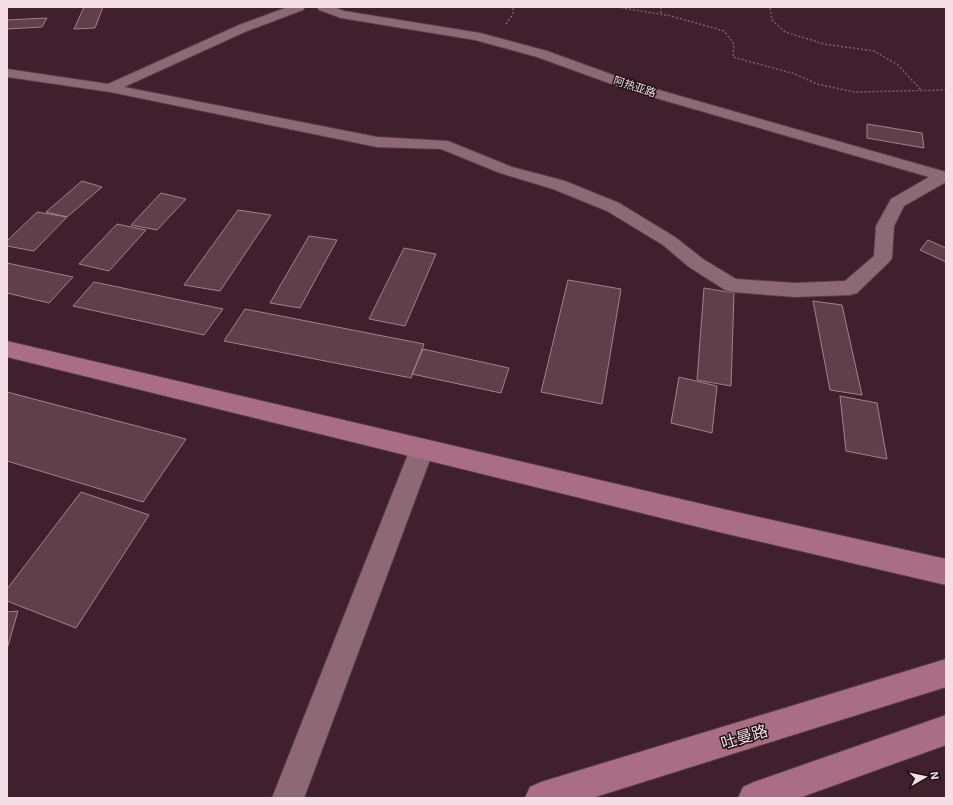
<svg xmlns="http://www.w3.org/2000/svg" width="953" height="805" font-family="'Exo 2','Noto Sans SC',sans-serif">
	<style>
		.building { fill: #603f4b; stroke: #a5808c }
		.lines { fill: none; stroke-linecap: round; stroke-linejoin: round }
		.minor-casing { stroke: #563c46; stroke-width: 2 }
		.major-casing { stroke: #563c46; stroke-width: 2 }
		.path { stroke: #7d626c; stroke-width: 1.5; stroke-dasharray: 2 2; stroke-linecap: butt }
		.minor { fill: #8d6975; fill-rule: evenodd }
		.major { fill: #a96e83; fill-rule: evenodd }
		.labels { text-anchor: middle; dominant-baseline: central; stroke-width: 3; stroke-linejoin: round; paint-order: stroke }
		.far-street-label { font-size: 11px; fill: #f4dfe6; stroke: #1d0f14 }
		.near-street-label { font-size: 16px; fill: #f4dfe6; stroke: #1d0f14 }
	</style>
	<rect width="100%" height="100%" fill="#3f202c"/>
	<path class="building" d="M84 7H103L95 28 74 29Z
		M47 18 42 27 7 29V20Z
		M867 124 922 133 924 148 867 138Z
		M82 181 102 187 67 217 46 212Z
		M161 193 186 199 157 230 131 225Z
		M238 210 271 215 220 291 184 285Z
		M37 212 67 217 34 251 7 246V241Z
		M117 224 146 230 109 271 79 264Z
		M309 236 337 240 300 308 270 303Z
		M928 240 946 248V262L920 250Z
		M404 248 436 254 405 326 369 319Z
		M7 263 73 277 49 303 7 293Z
		M568 280 621 289 602 404 541 392Z
		M94 282 223 309 204 335 73 306Z
		M704 288 734 293 731 386 697 380Z
		M813 301 842 305 862 395 830 390Z
		M245 309 424 344 411 378 224 341Z
		M423 349 509 368 501 393 412 374Z
		M679 377 717 386 712 433 671 423Z
		M7 392 186 439 143 502 7 461Z
		M840 396 877 403 887 459 846 451Z
		M81 492 149 515 76 628 7 601V589Z
		M18 611 7 649V612Z"/>
	<g class="lines">
		<defs>
			<path id="minor" d="M288 7H305L303 10 247 31 124 87 377 137 448 141 512 167 565 181 619 203 675 237 703 259 736 279 795 283 845 281 874 256 876 226 891 199 929 177 628 90 537 57 475 40 341 18 319 10 317 7H334L344 11 480 33 547 51 638 84 946 172V182L904 206 894 226 892 258 889 262 857 293 850 295 795 297 732 292 725 290 689 267 663 245 607 211 553 189 500 173 441 149 377 147 110 92 7 77V69L108 84 239 25Z
				M422 439 430 442 434 449 304 798H272L410 449 414 442Z"/>
			<path id="major" d="M7 341 723 509 946 559V585L723 533 7 357Z
				M946 659V687L592 798H525L530 787 541 782Z
				M946 715V745L799 798H738L743 787 754 782Z"/>
		</defs>
		<use href="#minor" class="minor-casing"/>
		<use href="#major" class="major-casing"/>
		<path class="path" d="M617 7 671 16 724 31 734 44 733 57 795 74 817 84 854 92 946 90
			M661 7V14
			M766 7 770 8 772 20 785 32 824 44 874 51 898 65 922 91
			M506 24 513 14V7"/>
		<use href="#minor" class="minor"/>
		<use href="#major" class="major"/>
	</g>
	<g class="labels">
		<g class="far-street-label">
			<text transform="translate(635 86) rotate(18)">阿热亚路</text>
		</g>
		<g class="near-street-label">
			<text transform="translate(744 736) rotate(-17)">吐曼路</text>
		</g>
	</g>
	<rect width="953" height="805" fill="none" stroke="#f4dfe6" stroke-width="16"/>
	<g transform="translate(925 777) rotate(81)" stroke="#1d0f14" stroke-width="3" paint-order="stroke">
	<path d="M0-3L7 15L0 10L-7 15Z" fill="#f4dfe6"/>
	<text y="-6" font-size="11" font-weight="bold" text-anchor="middle" fill="#f4dfe6">N</text>
	</g>
</svg>
